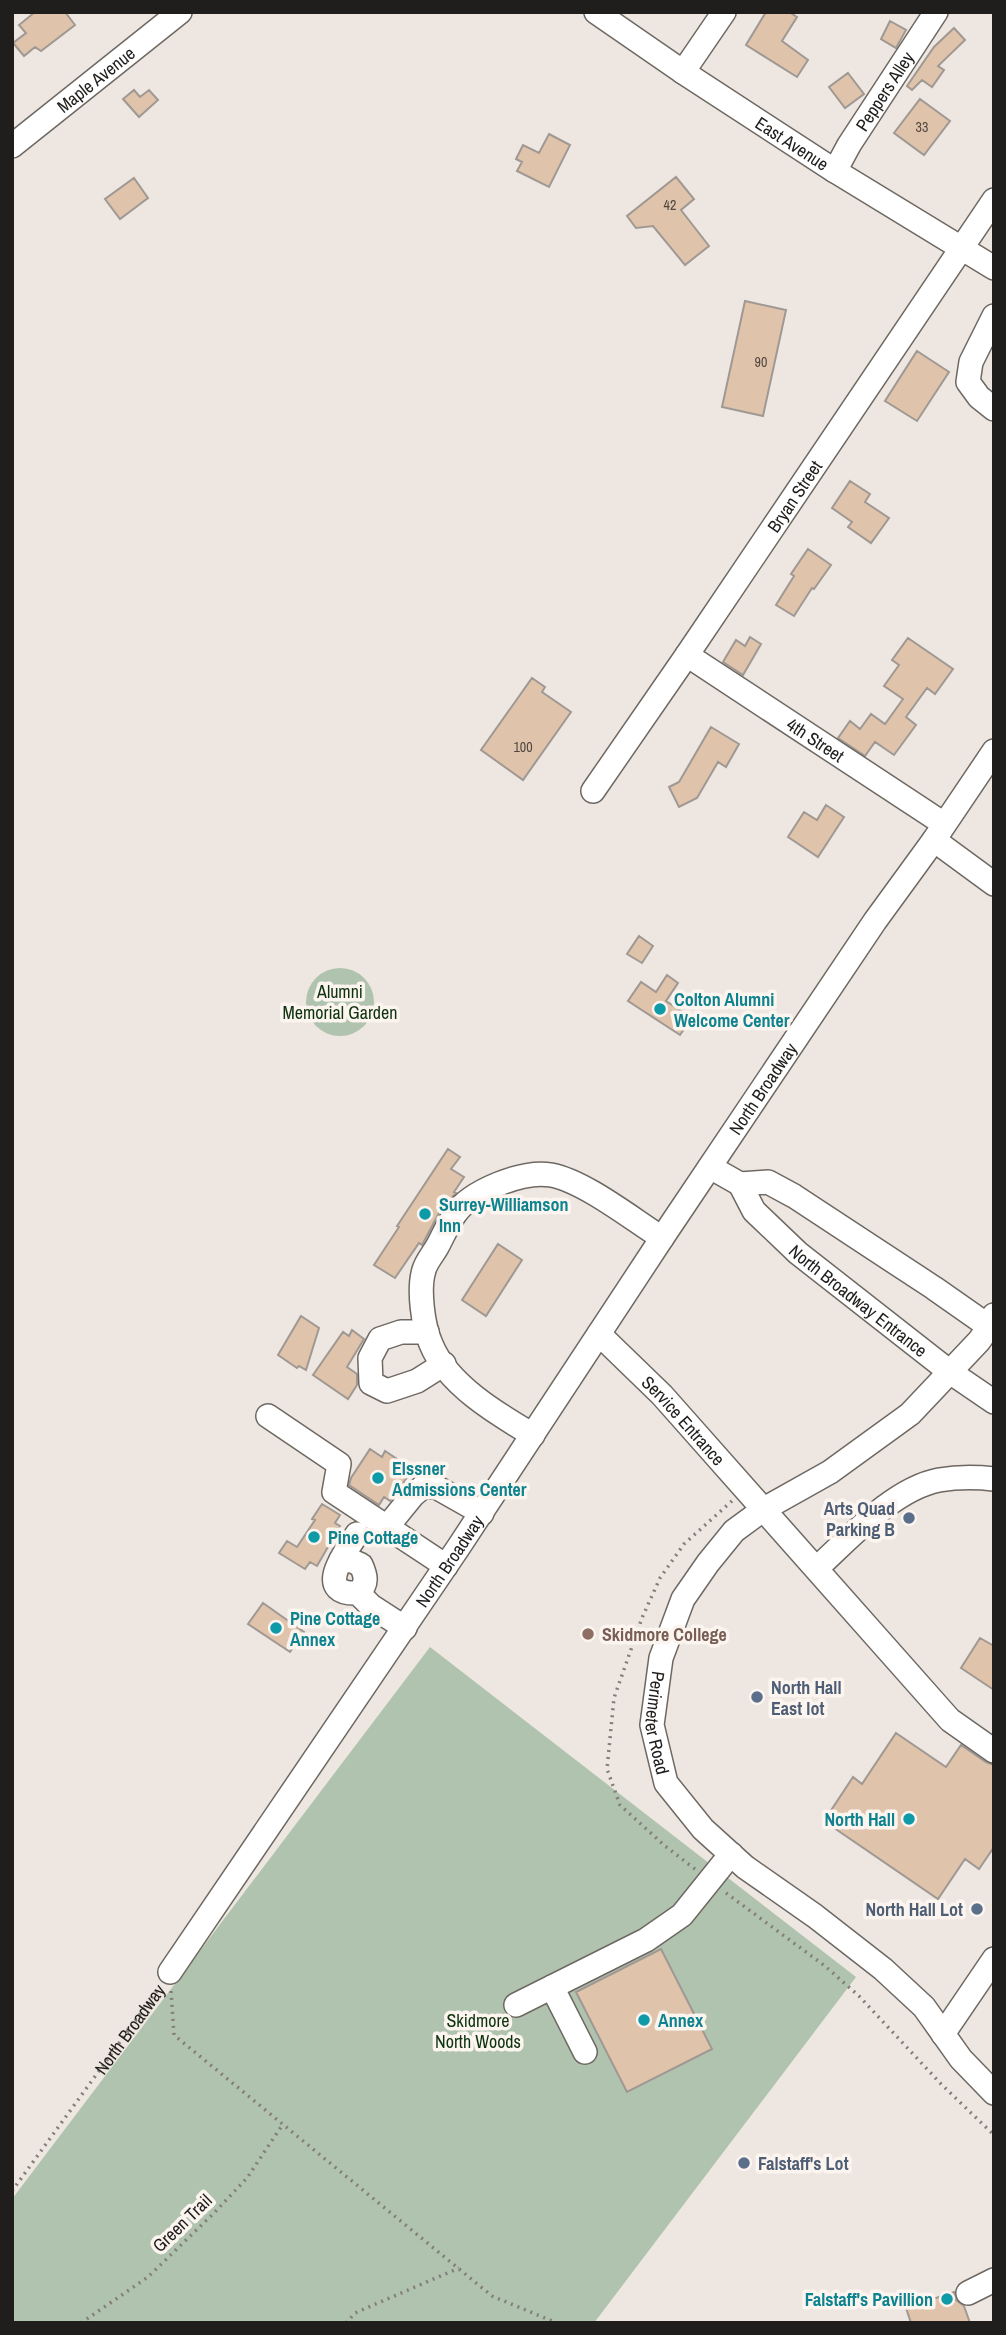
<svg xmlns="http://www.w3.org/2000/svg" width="1006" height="2335" font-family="'Archivo Narrow',sans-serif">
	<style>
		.green { fill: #b0c3af }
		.building { fill: #e0c3ab; stroke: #9f9893; stroke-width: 2 }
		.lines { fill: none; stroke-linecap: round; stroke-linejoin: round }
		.minor-casing { stroke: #6e6863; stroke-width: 26 }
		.path { stroke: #837e7a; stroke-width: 3.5; stroke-dasharray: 2 5; stroke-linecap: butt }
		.minor { stroke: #fff; stroke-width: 23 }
		.culture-dot { fill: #0f9aa8; stroke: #fbf4ef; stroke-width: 2.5 }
		.service-dot { fill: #5c6f8a; stroke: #fbf4ef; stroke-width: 2.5 }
		.education-dot { fill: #8d6e63; stroke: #fbf4ef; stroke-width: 2.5 }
		.labels { text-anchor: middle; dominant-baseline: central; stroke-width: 7; stroke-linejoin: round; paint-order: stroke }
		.number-label { font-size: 14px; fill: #504740 }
		.street-label { font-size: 18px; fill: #201e1c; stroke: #fbf4ef }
		.park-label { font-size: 18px; fill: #0d330d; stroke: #fbf4ef }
		.culture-label { font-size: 18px; font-weight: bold; fill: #0d838f; stroke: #fbf4ef; text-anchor: start }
		.service-label { font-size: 18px; font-weight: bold; fill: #4e5e75; stroke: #fbf4ef; text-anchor: end }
		.education-label { font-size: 18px; font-weight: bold; fill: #785e54; stroke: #fbf4ef; text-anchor: start }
	</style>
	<rect width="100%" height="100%" fill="#eee7e1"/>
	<path class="green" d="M306 1002a34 34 0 1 1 68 0a34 34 0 1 1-68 0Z
		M430 1647 856 1977 594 2323H12V2199Z"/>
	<path class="building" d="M35 12H65L75 25 41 51 35 47 24 56 13 43 26 33 19 25Z
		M766 12H789L797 17 782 41 808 60 797 77 746 45Z
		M890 21 906 30 896 48 881 39Z
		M954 28 965 40 938 66 944 70 932 87 922 80 912 90 907 86 934 47Z
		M848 73 864 94 845 108 829 87Z
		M134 90 140 97 149 90 158 100 139 117 123 99Z
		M920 99 950 121 924 155 894 133Z
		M549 134 570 145 549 187 517 171 522 162 516 159 523 145 539 153Z
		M676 177 694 199 681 210 709 246 685 265 653 226 636 228 627 216Z
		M134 178 148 198 120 219 105 199Z
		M745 301 786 310 763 416 722 407Z
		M917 351 949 372 917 421 885 401Z
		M850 481 870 494 865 502 889 518 871 543 848 527 852 522 832 508Z
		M808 549 831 565 814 589 812 588 794 616 776 605 794 576 791 574Z
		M750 637 761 644 743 675 723 662 736 640 745 646Z
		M908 638 953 669 935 694 927 688 906 717 916 725 894 755 875 742 865 756 838 738 850 721 860 729 871 714 885 724 903 699 884 686 899 665 892 660Z
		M532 678 545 687 542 692 571 712 523 780 481 750Z
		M711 727 739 744 726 767 718 762 697 798 679 807 669 787 679 782Z
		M826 805 844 817 818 857 788 837 804 812 817 820Z
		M639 936 653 946 642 963 627 954Z
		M667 975 678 983 666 1001 692 1018 680 1035 628 1001 641 982 656 992Z
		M448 1149 460 1157 451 1169 464 1177 454 1192 456 1193 440 1211 422 1245 419 1243 395 1278 374 1265 399 1227 397 1226Z
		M498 1244 522 1260 486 1316 462 1300Z
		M301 1316 319 1328 306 1370 299 1366 297 1368 278 1355Z
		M352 1330 364 1339 347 1367 357 1374V1385L348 1399 313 1375 343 1332 349 1336Z
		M370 1449 382 1457 385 1451 412 1469 401 1487 390 1501 384 1497 379 1505 349 1485 351 1478Z
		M322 1504 340 1515 335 1523 340 1526 317 1566 310 1562 305 1569 279 1553 287 1541 297 1547 315 1520 312 1519Z
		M263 1603 304 1632 290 1652 248 1624Z
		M980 1638 994 1646V1690L961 1668Z
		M896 1733 946 1767 961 1745 986 1762 994 1765V1847L979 1869 965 1859 938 1899 824 1821 853 1777 862 1784Z
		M661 1949 712 2049 627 2092 576 1992Z
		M954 2292 956 2300 964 2306 970 2323H911L906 2308Z"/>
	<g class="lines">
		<defs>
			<g id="minor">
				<path id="s2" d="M596 12 683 72 835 171 994 268"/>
				<path d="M683 72 724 12"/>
				<path id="s3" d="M12 146 180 12"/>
				<path id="s4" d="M835 171 849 145 936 12"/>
				<path d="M994 316 971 362 968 382 979 397 994 409"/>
				<path id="s5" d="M687 655 944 824"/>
				<path id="s6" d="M593 791 687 655 994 200"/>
				<path d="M934 840 994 884"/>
				<path d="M710 1167 740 1184 768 1182 794 1196 934 1288 994 1330"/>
				<path id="s7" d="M740 1184 754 1211 798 1253 950 1372 994 1402"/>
				<path id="s8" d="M994 1315 989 1327 979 1341 910 1414 830 1472 764 1509 734 1531 708 1563 683 1599 661 1658 652 1725 666 1783 703 1829 745 1867 815 1916 883 1969 924 2007 961 2059 994 2093"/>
				<path d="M427 1332H401L380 1339 370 1358 371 1383 387 1391 417 1381 444 1364"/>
				<path id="s9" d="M599 1334 662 1395 950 1720 994 1751"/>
				<path d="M268 1416 339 1464 334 1492 446 1566"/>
				<path d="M533 1435C497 1414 447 1384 431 1344 423 1326 418 1289 424 1270 426 1262 433 1254 437 1247 443 1236 448 1224 455 1214 471 1191 523 1170 551 1175 584 1181 632 1219 662 1238"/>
				<path d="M387 1527 413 1495 424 1486 436 1487 482 1513"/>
				<path d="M357 1534C346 1551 312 1595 358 1593L371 1606 405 1628"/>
				<path d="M341 1560 352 1561 361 1565C366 1576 368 1584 358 1593"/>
				<path d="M817 1568C850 1538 893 1489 939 1480 957 1477 976 1477 994 1479"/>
				<path id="s10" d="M170 1972 458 1548 662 1238 875 921 934 840 994 751"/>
				<path d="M552 1987 585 2052"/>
				<path d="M516 2005 646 1940 682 1915 731 1854"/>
				<path d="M943 2034 994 1959"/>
				<path d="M968 2293 994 2280"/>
			</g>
		</defs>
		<use href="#minor" class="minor-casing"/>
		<g class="path">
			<path d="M695 1869 665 1846 620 1805 607 1769 614 1698 642 1618 660 1578 684 1544 733 1500"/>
			<path d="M726 1893 825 1966 859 1996 941 2084 994 2135"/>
			<path d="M171 1991 174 2035 492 2296 557 2323"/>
			<path id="s1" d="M12 2191 159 1988"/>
			<path d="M81 2323 148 2277 214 2213 247 2178 283 2124"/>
			<path d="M346 2323 355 2313 459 2268"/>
		</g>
		<use href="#minor" class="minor"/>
	</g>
	<g class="culture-dot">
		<circle cx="660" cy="1009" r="7"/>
		<circle cx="425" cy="1214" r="7"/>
		<circle cx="378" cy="1478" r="7"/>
		<circle cx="314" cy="1537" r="7"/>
		<circle cx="276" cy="1628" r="7"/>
		<circle cx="909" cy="1819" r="7"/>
		<circle cx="644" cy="2020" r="7"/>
		<circle cx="947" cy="2299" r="7"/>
	</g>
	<g class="service-dot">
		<circle cx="909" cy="1518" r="7"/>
		<circle cx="757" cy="1697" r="7"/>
		<circle cx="977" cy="1909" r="7"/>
		<circle cx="744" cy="2163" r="7"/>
	</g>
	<circle class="education-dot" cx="588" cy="1634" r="7"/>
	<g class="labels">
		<g class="number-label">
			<text x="922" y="127">33</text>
			<text x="670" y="205">42</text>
			<text x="761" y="362">90</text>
			<text x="523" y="747">100</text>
		</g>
		<g class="street-label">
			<text stroke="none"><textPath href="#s3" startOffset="107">Maple Avenue</textPath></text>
			<text stroke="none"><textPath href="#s4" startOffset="94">Peppers Alley</textPath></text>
			<text stroke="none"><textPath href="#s2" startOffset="236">East Avenue</textPath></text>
			<text stroke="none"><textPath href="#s6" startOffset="357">Bryan Street</textPath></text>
			<text stroke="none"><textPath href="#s5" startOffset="154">4th Street</textPath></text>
			<text stroke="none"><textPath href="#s10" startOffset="1064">North Broadway</textPath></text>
			<text stroke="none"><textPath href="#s7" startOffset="168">North Broadway Entrance</textPath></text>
			<text stroke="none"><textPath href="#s9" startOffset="121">Service Entrance</textPath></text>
			<text stroke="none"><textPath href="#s10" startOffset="497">North Broadway</textPath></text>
			<text stroke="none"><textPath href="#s8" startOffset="556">Perimeter Road</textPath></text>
			<text stroke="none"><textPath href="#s1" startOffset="200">North Broadway</textPath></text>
			<text transform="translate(182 2223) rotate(-44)">Green Trail</text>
		</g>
		<g class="park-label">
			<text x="340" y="991">Alumni<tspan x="340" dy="21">Memorial Garden</tspan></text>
			<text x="478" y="2020">Skidmore<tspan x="478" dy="21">North Woods</tspan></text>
		</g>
		<g class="culture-label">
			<text x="674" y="999">Colton Alumni<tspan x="674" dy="21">Welcome Center</tspan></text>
			<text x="439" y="1204">Surrey-Williamson<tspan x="439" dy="21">Inn</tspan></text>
			<text x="392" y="1468">Elssner<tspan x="392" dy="21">Admissions Center</tspan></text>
			<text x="328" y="1537">Pine Cottage</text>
			<text x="290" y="1618">Pine Cottage<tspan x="290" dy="21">Annex</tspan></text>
			<text x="895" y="1819" text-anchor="end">North Hall</text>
			<text x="658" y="2020">Annex</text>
			<text x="933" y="2299" text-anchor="end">Falstaff's Pavillion</text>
		</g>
		<g class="service-label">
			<text x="895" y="1508">Arts Quad<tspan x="895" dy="21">Parking B</tspan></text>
			<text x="771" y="1687" text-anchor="start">North Hall<tspan x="771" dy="21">East lot</tspan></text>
			<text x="963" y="1909">North Hall Lot</text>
			<text x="758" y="2163" text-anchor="start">Falstaff's Lot</text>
		</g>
		<g class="education-label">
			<text x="602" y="1634">Skidmore College</text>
		</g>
	</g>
	<rect width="1006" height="2335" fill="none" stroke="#201e1c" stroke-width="28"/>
</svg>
